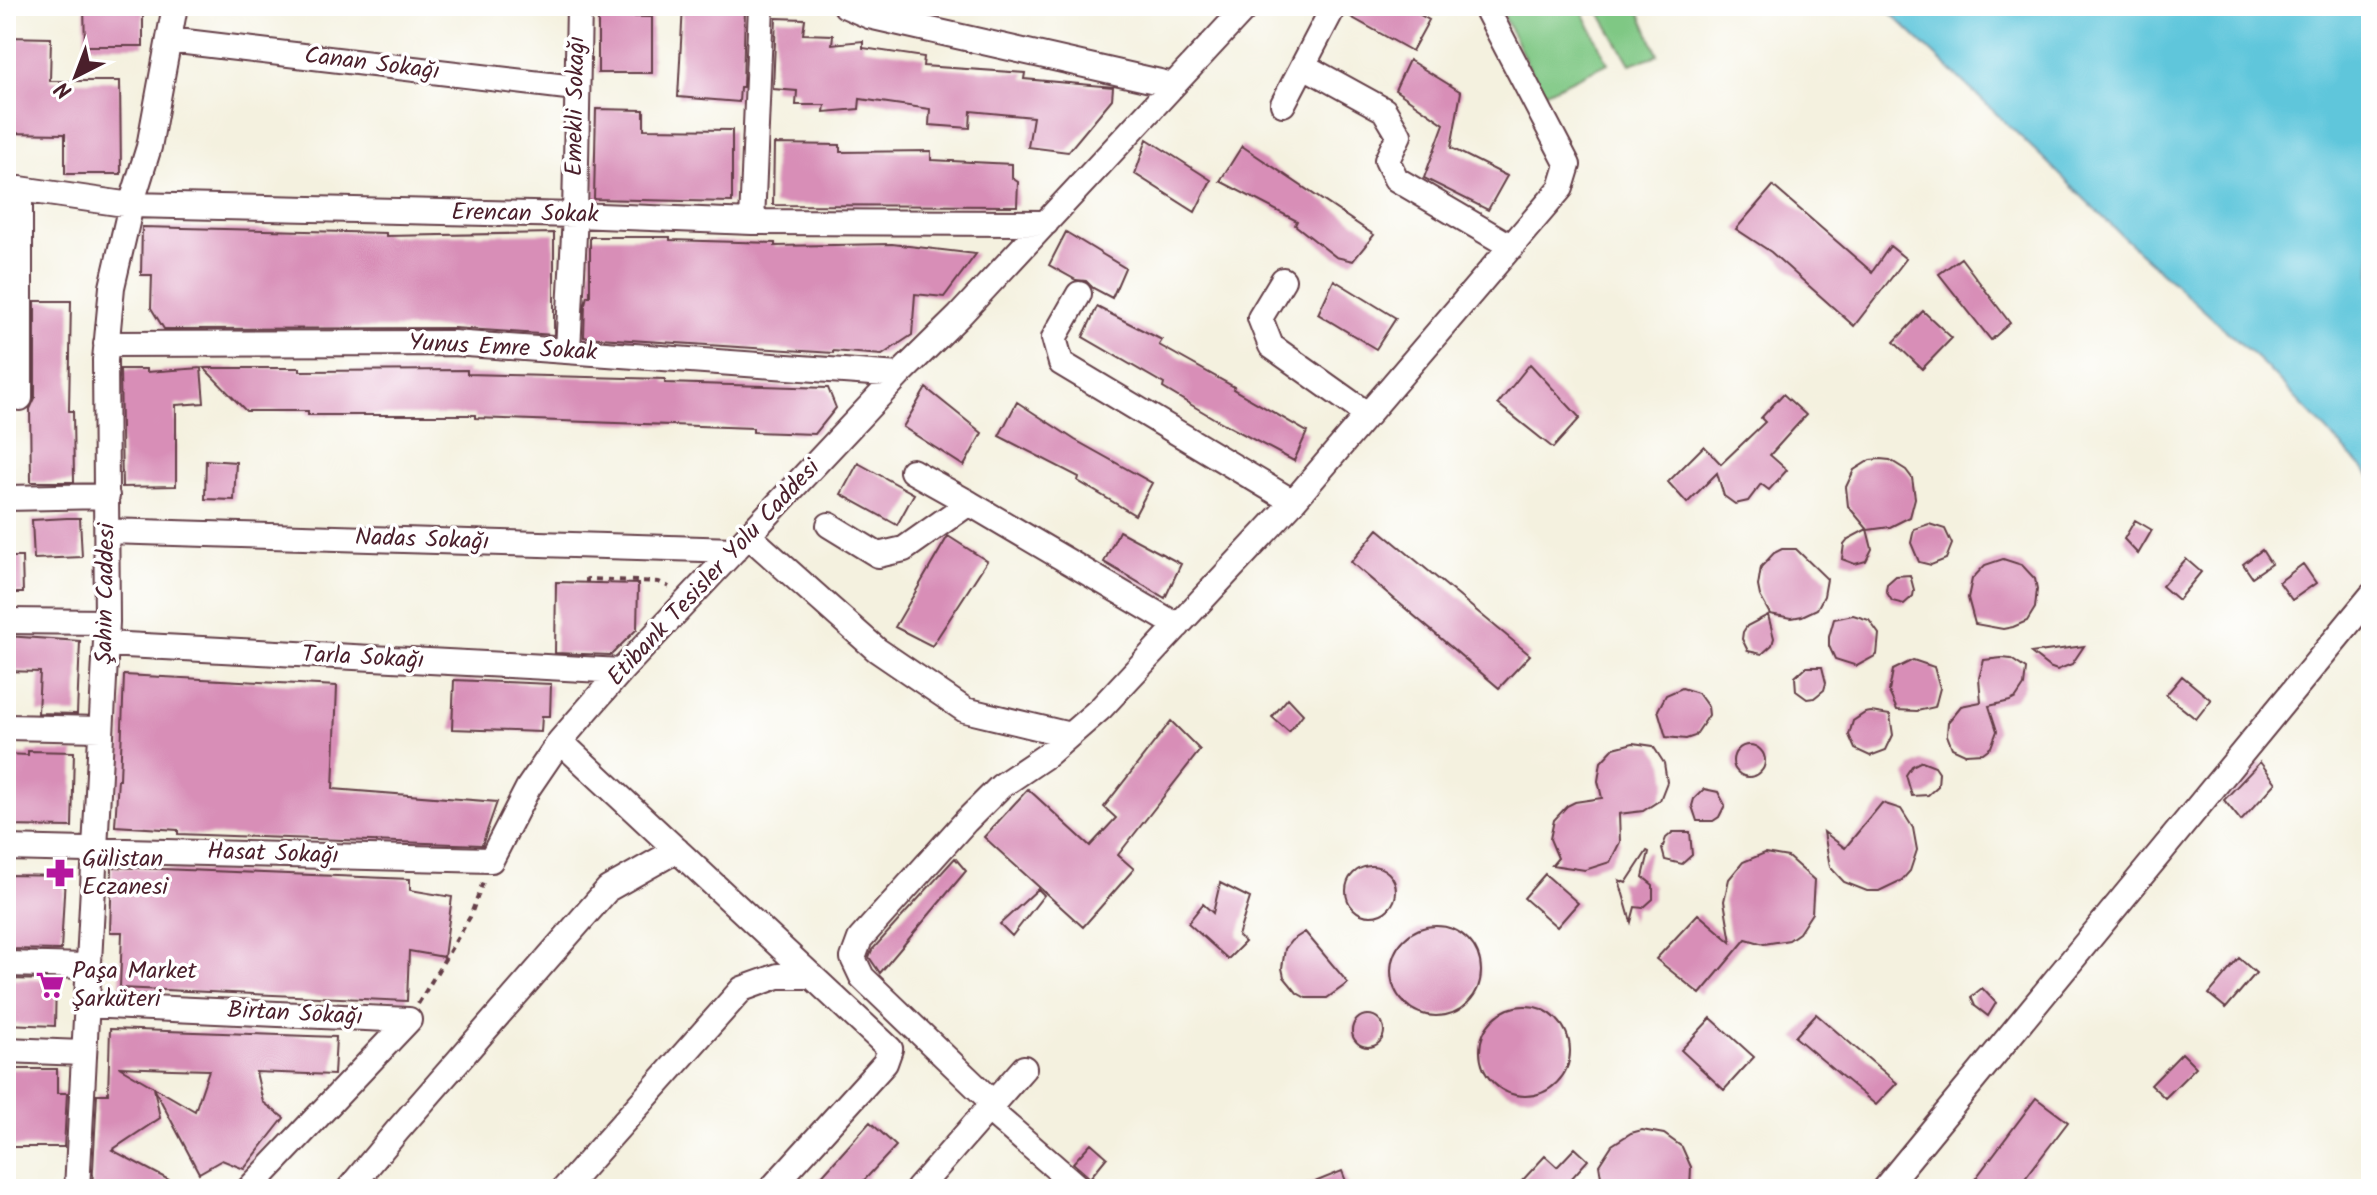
<svg xmlns="http://www.w3.org/2000/svg" width="2377" height="1195" font-family="Kalam,sans-serif">
	<style>
		.green { fill: #7fc884; stroke: #647458; stroke-width: 2 }
		.water { fill: #5fc6db; stroke: #547283; stroke-width: 2 }
		.building { fill: #d88eb7; fill-rule: evenodd }
		.lines { fill: none; stroke-linecap: round; stroke-linejoin: round }
		.minor-casing { stroke: #643e46; stroke-width: 28 }
		.path { stroke: #643e46; stroke-width: 4; stroke-dasharray: 6 6; stroke-linecap: butt }
		.minor { stroke: #fff; stroke-width: 24 }
		.labels { text-anchor: middle; dominant-baseline: central; stroke-width: 7; stroke-linejoin: round; paint-order: stroke }
		.street-label { font-size: 24px; fill: #4a1f2b; stroke: #fff }
		.poi-label { font-size: 24px; fill: #4a1f2b; stroke: #fff; text-anchor: start }
	</style>
	<rect width="100%" height="100%" fill="#fff"/>
	<filter id="ink" filterUnits="userSpaceOnUse"><feTurbulence type="fractalNoise" baseFrequency=".0125" numOctaves="2"/><feDisplacementMap in="SourceGraphic" scale="16" xChannelSelector="R" yChannelSelector="G"/><feConvolveMatrix kernelMatrix="1 2 1 2 8 2 1 2 1" color-interpolation-filters="sRGB"/></filter>
	<filter id="wash" filterUnits="userSpaceOnUse"><feTurbulence type="fractalNoise" baseFrequency=".006" numOctaves="4" result="noise"/><feDisplacementMap in="SourceGraphic" scale="32" xChannelSelector="R" yChannelSelector="G"/><feGaussianBlur stdDeviation="1.8" result="paint"/><feColorMatrix in="noise" values="0 0 0 0 0 0 0 0 0 0 0 0 0 0 0 0 0 1.4 0 .05"/><feComposite in="paint" operator="in"/></filter>
	<g filter="url(#wash)">
		<rect width="100%" height="100%" fill="#f4f1df"/>
		<path class="green" d="M1499 6H1580L1608 63 1542 94Z
			M1596 6H1637L1658 55 1630 64Z"/>
		<path class="water" d="M1883 6H2371V477L2262 363 2123 237 2042 157Z"/>
		<g id="blocks">
			<path class="building" d="M84 6H143V46H85Z
				M683 6H745L743 87H740L739 102 678 97Z
				M1356 6H1404L1429 20 1412 51 1351 17Z
				M598 16 652 17V73H598Z
				M776 18 805 19 803 34 833 35 832 44 863 41V48L924 57 923 66 1025 73 1024 79 1113 87 1112 99 1068 152 1028 147 1033 117 971 111 970 128 929 125 930 109 860 99 859 109 824 112 825 105H796L797 91 773 89Z
				M6 37 51 38 50 81H120L121 174H65V134L6 133Z
				M1409 60 1461 92 1451 148 1507 176 1488 210 1424 178 1444 124 1395 90Z
				M596 109 644 110V129L732 130V202L594 199Z
				M1147 139 1211 180 1195 212 1135 174Z
				M774 144 840 145V152L931 151V160L1012 164V178L1018 182 1017 206 773 205Z
				M1242 146 1374 235 1353 261 1336 257 1295 225 1297 221 1220 181Z
				M1773 186 1872 272 1890 246 1906 259 1854 326 1771 252 1736 229Z
				M142 227 386 233V236L554 233V335L453 328 164 329 151 308 152 275H141Z
				M1066 232 1125 268 1112 298 1093 288 1086 281 1076 280 1049 265Z
				M590 237H670V240L775 243V246L892 244 976 254 944 297 915 294 912 335 882 355 833 351V353L584 337 585 304 587 296H590Z
				M1961 258 2010 323 1991 340 1939 274Z
				M1334 280 1396 318 1376 349 1318 314Z
				M35 301H71L69 411H73L74 482H31L30 409 35 398Z
				M1097 307 1162 340 1159 345 1234 387 1233 389 1307 432 1294 461 1215 419 1163 388 1164 384 1083 337Z
				M1923 311 1952 338 1922 369 1894 342Z
				M1530 364 1580 418 1553 448 1498 404Z
				M201 368 204 403 176 405V486L122 487 120 369H147V372Z
				M204 368H300V371L467 370V374L665 379V383L828 388 836 408 815 434 753 432V428L475 418V415H308V411H246Z
				M926 388 982 433 964 466 903 427Z
				M1783 394 1806 415 1770 455 1787 470 1769 490 1761 484 1748 501 1735 504 1724 496 1717 473 1687 503 1668 482 1704 446 1721 464 1765 422 1761 418Z
				M1017 402 1075 440 1152 483 1135 515 1078 481 1079 477 999 436Z
				M1880 459 1890 460 1906 470 1912 478 1915 498 1910 517 1890 527 1868 530 1848 506 1846 487 1854 470 1870 460Z
				M206 460 236 462 234 500 205 499Z
				M858 463 914 494 897 525 841 494Z
				M67 518H80L82 557 34 559 32 520Z
				M2135 520 2152 530 2138 554 2124 539Z
				M1929 524 1945 529 1952 544 1946 559 1931 565 1919 562 1911 543 1914 529Z
				M1378 529 1530 655 1499 688 1351 562Z
				M1867 529 1872 549 1866 561 1855 564 1842 559 1844 544 1848 539Z
				M1119 531 1181 564 1165 598 1104 562Z
				M948 536 987 561 932 646 895 627Z
				M1782 549H1796L1827 579 1824 596 1817 609 1802 616 1792 618 1770 614 1760 596 1758 586 1761 567 1774 553Z
				M2262 550 2271 564 2252 577 2243 564Z
				M6 557H22L23 593H6Z
				M2003 559 2022 565 2035 579 2037 589 2035 608 2027 621 2013 627 2003 629 1975 624 1968 598 1972 579 1985 565Z
				M2186 559 2201 572 2178 600 2162 586Z
				M2303 564 2316 583 2292 600 2279 582Z
				M1910 575 1914 590 1913 596 1904 604 1892 601 1886 591 1887 584 1896 576Z
				M556 582 638 584 637 629 611 655 555 653Z
				M1768 615 1774 638 1772 645 1762 654 1748 651 1742 639 1743 632 1747 626Z
				M1853 615 1869 620 1879 634 1877 655 1857 666 1835 659 1829 646V637L1834 619Z
				M6 636 80 641 77 714 38 713 40 672 6 671Z
				M2084 646 2072 664 2057 670 2049 667 2031 653Z
				M2002 658 2011 659 2026 669 2024 686 2016 698 2010 701 1989 706 1997 731 1991 747 1983 753 1965 754 1952 748 1947 735 1948 722 1961 706 1981 702 1979 678 1984 660Z
				M1913 660 1934 667 1940 688 1935 707 1917 711 1897 710 1889 692 1893 670Z
				M1806 667H1822L1826 683 1824 690 1814 698 1807 699 1796 691 1795 677Z
				M124 675 337 686 333 789 497 802 482 845 178 834V830L115 826 118 779H120Z
				M2182 676 2211 700 2196 719 2166 695Z
				M454 680 551 684 550 716H542L541 732 452 729Z
				M1682 688 1698 693 1708 707 1709 715 1695 736 1686 739 1666 737 1658 710 1666 695Z
				M1288 698 1303 714 1289 732 1272 717Z
				M1871 712 1890 715 1893 735 1886 750 1870 756 1855 749 1849 735 1853 721 1865 713Z
				M1171 721 1200 750 1118 855 1134 869 1083 927 984 837 1028 789 1090 846 1116 818 1104 807Z
				M1633 743 1653 746 1664 763 1667 782 1660 800 1643 811 1619 814 1620 842 1610 862 1585 870 1552 865 1558 858 1550 839 1554 820 1567 806 1575 802 1602 798 1598 781 1601 762 1614 748Z
				M1733 761a16 16 0 1 1 32 0a16 16 0 1 1-32 0Z
				M28 751 74 752 72 827 6 826V754L28 755Z
				M1922 761 1935 766 1939 772 1938 786 1928 795 1912 796 1906 775 1912 766Z
				M2260 762 2276 783 2241 821 2224 800Z
				M1704 789 1718 792 1725 805 1719 817 1713 821H1697L1692 806 1694 799Z
				M1882 803 1901 809 1913 828 1917 850 1910 871 1902 880 1879 891H1867L1844 882 1830 867 1824 832 1845 848Z
				M1673 832H1690L1692 855 1682 864 1665 860 1662 849 1666 838Z
				M1647 851 1649 852 1643 877 1653 885V899L1643 908 1635 907 1631 922 1619 880 1626 883Z
				M1765 853 1788 857 1814 880 1812 913 1799 933 1789 940 1764 944 1746 939 1700 994 1656 959 1698 914 1731 942 1724 901 1729 879 1743 862Z
				M955 858 966 871 880 973 869 957 872 950Z
				M1346 891a25 25 0 1 1 50 0a25 25 0 1 1-50 0Z
				M112 867 410 879V890L452 897 444 957 409 951 407 1001 120 988 122 932H110Z
				M1545 874 1578 903 1557 927 1524 898Z
				M6 875 65 876 61 950 6 949Z
				M1220 883 1250 898 1238 936 1245 942 1228 959 1188 923 1203 904 1213 913Z
				M1038 889 1044 895 1012 936 1000 924Z
				M1391 971a45 45 0 1 1 90 0a45 45 0 1 1-90 0Z
				M1305 932 1348 983 1327 998H1306L1297 993 1284 977 1282 968 1285 949 1291 941Z
				M2239 958 2256 973 2226 1008 2209 994Z
				M6 979 56 980 55 1026 6 1024Z
				M1982 988 1996 1003 1988 1016 1975 1006 1971 997Z
				M1480 1051a45 45 0 1 1 90 0a45 45 0 1 1-90 0Z
				M1816 1014 1897 1083 1876 1105 1795 1037Z
				M1352 1031a16 16 0 1 1 32 0a16 16 0 1 1-32 0Z
				M1711 1018 1754 1057 1724 1090 1681 1050Z
				M110 1029 336 1037 334 1075 256 1072 263 1102 284 1118 244 1169 222 1160 199 1173 154 1088 160 1118 112 1150 186 1189H92L97 1094H108ZM119 1067 172 1069 209 1070 195 1111Z
				M2182 1053 2196 1067 2165 1098 2151 1085Z
				M6 1069H57V1093H67L64 1147H6Z
				M2036 1098 2068 1122 2017 1189H1983L1973 1182Z
				M870 1122 896 1146 856 1189H810Z
				M1642 1130 1664 1134 1682 1147 1691 1167 1690 1189H1603L1599 1165 1612 1145 1631 1133Z
				M1091 1143 1107 1157 1090 1178 1073 1163Z
				M1575 1148 1588 1160 1562 1189H1529L1521 1182 1545 1156 1557 1167Z
				M1342 1171 1349 1189H1300V1188Z"/>
		</g>
	</g>
	<g filter="url(#ink)">
		<use href="#blocks" fill-opacity="0" stroke="#643e46" stroke-width="2"/>
		<g class="lines">
			<defs>
				<path id="minor" d="M846 6 869 16 1173 85
					M169 40 575 88
					M1304 66 1384 110 1399 135 1387 160 1396 179 1512 247
					M1283 104 1334 6
					M6 190 20 189 131 205 575 215 752 222 1046 223
					M752 222 761 6
					M1283 280 1260 318 1271 346 1368 415
					M1079 294 1054 338 1061 363 1293 502
					M106 344 453 343 899 375
					M568 350 575 215 579 6
					M20 398V189
					M912 471 969 503
					M6 498 107 496
					M829 525 878 555 904 549 969 503 1178 626
					M108 531 735 550
					M749 536 877 650 965 710 1070 735
					M6 621 107 622
					M106 644 621 671
					M6 727 101 729
					M560 741 890 1049 885 1063 771 1189
					M6 848 491 860 528 788 560 741 621 671 899 375 959 316 1247 6
					M6 964 87 966
					M85 1005 409 1020
					M6 1050 82 1053
					M993 1103 862 977 853 958 860 939 966 821 1001 786 1047 755 1101 708 1293 502 1561 188 1568 165 1485 6
					M988 1109 1080 1189
					M77 1189 107 622 105 360 112 287 131 205 149 147 175 6
					M249 1189 409 1020
					M349 1189 397 1131 608 889 677 850
					M564 1189 742 989 778 976H812
					M918 1189 1024 1068
					M1884 1189 2371 596"/>
			</defs>
			<use href="#minor" class="minor-casing"/>
			<path class="path" d="M587 583V579L659 582 669 587
				M418 1004 470 917 483 882"/>
			<use href="#minor" class="minor"/>
		</g>
	</g>
	<defs>
		<symbol id="pharmacy-bare" viewBox="-9 -9 18 18"><path d="M-2-6h4v4h4v4h-4v4h-4v-4h-4v-4h4Z" fill="#b5179e" stroke="#fff" stroke-width="2.5" paint-order="stroke"/></symbol>
		<symbol id="supermarket-bare" viewBox="-9 -9 18 18"><path d="M-6-5.5h2.5l.6 2H6L4.5 2H-2.5L-4.4-4H-6ZM-1.5 3.2a1.3 1.3 0 1 0 .1 0ZM3 3.2a1.3 1.3 0 1 0 .1 0Z" fill="#b5179e" stroke="#fff" stroke-width="2.5" paint-order="stroke"/></symbol>
	</defs>
	<g fill-rule="evenodd">
		<use href="#pharmacy-bare" x="40" y="853" width="40" height="40"/>
		<use href="#supermarket-bare" x="30" y="965" width="40" height="40"/>
	</g>
	<g class="labels">
		<g class="street-label">
			<text transform="translate(372 64) rotate(7)">Canan Sokağı</text>
			<text transform="translate(576 106) rotate(-89)">Emekli Sokağı</text>
			<text transform="translate(525 214) rotate(1)">Erencan Sokak</text>
			<text transform="translate(503 348) rotate(3)">Yunus Emre Sokak</text>
			<text transform="translate(422 540) rotate(2)">Nadas Sokağı</text>
			<text transform="translate(714 573) rotate(-47)">Etibank Tesisler Yolu Caddesi</text>
			<text transform="translate(106 594) rotate(-89)">Şahin Caddesi</text>
			<text transform="translate(363 658) rotate(3)">Tarla Sokağı</text>
			<text transform="translate(273 854) rotate(2)">Hasat Sokağı</text>
			<text transform="translate(295 1014) rotate(3)">Birtan Sokağı</text>
		</g>
		<g class="poi-label">
			<text x="82" y="859">Gülistan<tspan x="82" dy="28">Eczanesi</tspan></text>
			<text x="72" y="971">Paşa Market<tspan x="72" dy="28">Şarküteri</tspan></text>
		</g>
	</g>
	<rect width="2377" height="1195" fill="none" stroke="#fff" stroke-width="32"/>
	<g transform="translate(76 76) rotate(222)" stroke="#ffffff" stroke-width="6" paint-order="stroke">
	<path d="M0-6L14 30L0 20L-14 30Z" fill="#4a1f2b"/>
	<text y="-12" font-size="22" font-weight="bold" text-anchor="middle" fill="#4a1f2b">N</text>
	</g>
</svg>
